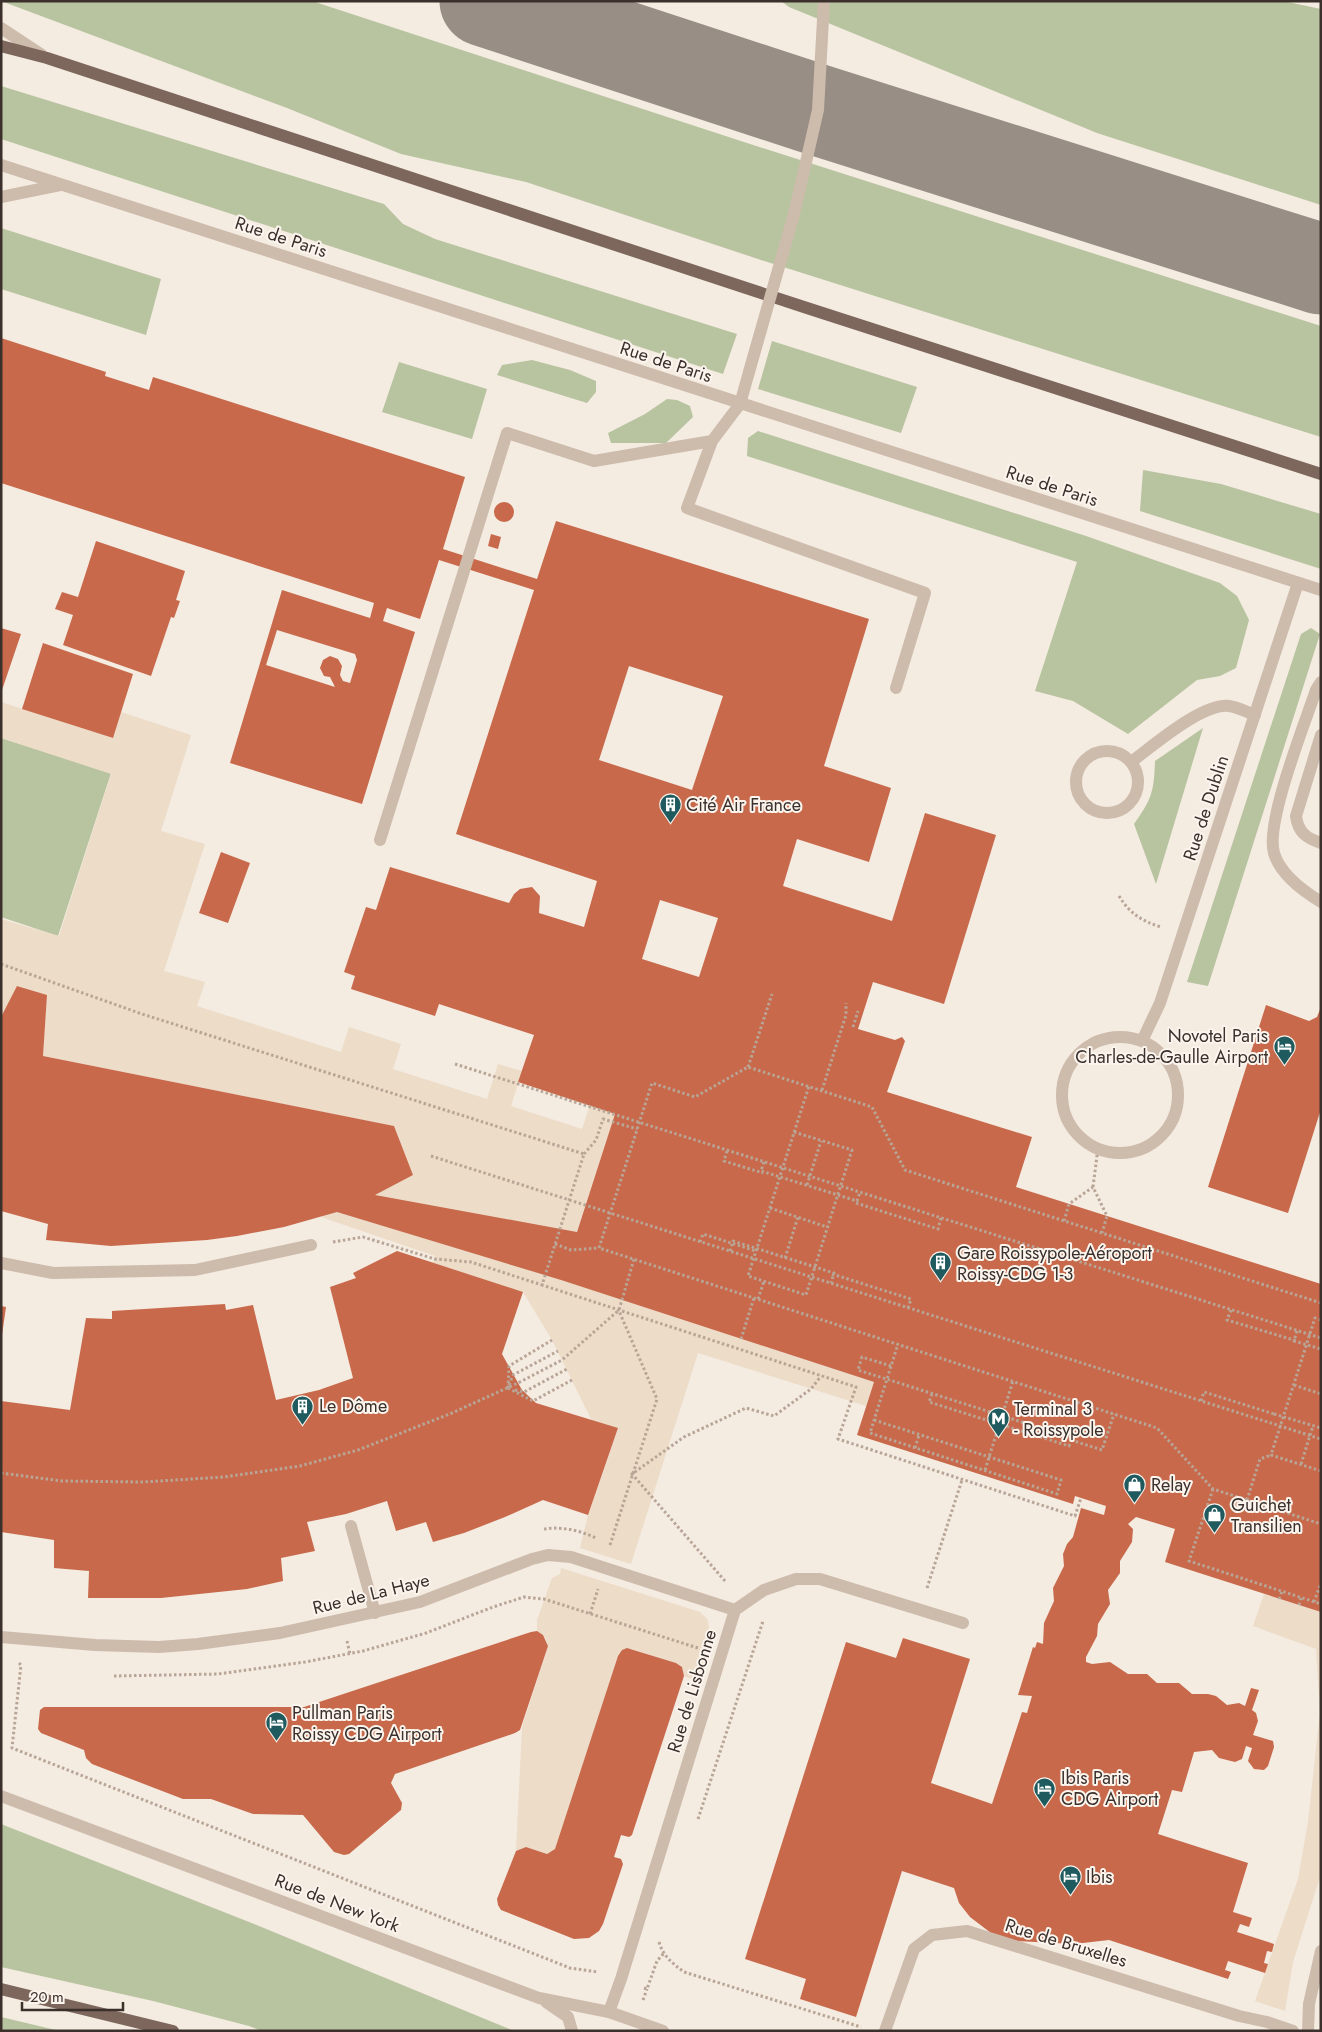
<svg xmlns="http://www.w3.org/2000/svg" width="1322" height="2032" font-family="Jost,sans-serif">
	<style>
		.green { fill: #b8c4a0 }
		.plaza { fill: #ecdcc8 }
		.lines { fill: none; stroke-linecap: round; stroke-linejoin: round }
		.taxiway { stroke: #988e86; stroke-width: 91 }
		.building { fill: #c8694b; fill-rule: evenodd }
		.path { stroke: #b9a596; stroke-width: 3; stroke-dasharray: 2.5 2.5; stroke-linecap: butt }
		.service { stroke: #cdbbac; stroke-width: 12 }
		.tertiary { stroke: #cdbbac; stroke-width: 12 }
		.primary { stroke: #7d675c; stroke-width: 12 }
		.service-bridge { stroke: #cdbbac; stroke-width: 12 }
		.labels { text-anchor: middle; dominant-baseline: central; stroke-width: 4; stroke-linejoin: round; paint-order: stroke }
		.street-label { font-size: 18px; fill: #3b302b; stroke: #fbf5ee }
		.poi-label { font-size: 18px; fill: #3b302b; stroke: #fbf5ee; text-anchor: start }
	</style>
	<rect width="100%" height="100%" fill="#f4ebe1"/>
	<path class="green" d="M1 1H312L747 143 1321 326V437L761 260 526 182 401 154 287 108Z
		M781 1H1283L1321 9V205L1097 133 789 7Z
		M1 86 384 204 403 224 435 239 737 334 723 374 1 139Z
		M1 228 161 279 146 335 1 289Z
		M772 341 917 387 901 433 758 389Z
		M532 360 570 370 596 381V392L587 403 497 375 502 365Z
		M399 362 487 389 472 439 382 412Z
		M667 399 677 400 690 406 693 417 666 443H611L608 433 645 414Z
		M758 431 1086 536 1220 583 1237 596 1249 620 1236 668 1220 676 1197 680 1128 734 1073 701 1035 691 1077 562 747 456 748 438Z
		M1143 470 1221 484 1321 514V569L1140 511Z
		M1311 628 1320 634 1208 986 1187 982 1301 634Z
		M1203 728 1156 884 1134 824C1152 799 1154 791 1155 761Z
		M1 738 111 773 58 936 1 917Z
		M1 1824 259 1926 514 2031H262L249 2026 153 2001 1 1967Z
		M1 2017 60 2031H1Z"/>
	<path class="plaza" d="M1 702 112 738 121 712 191 735 161 831 205 844 164 971 205 982 197 1006 341 1052 349 1027 401 1044 393 1069 487 1099 498 1064 522 1071 511 1106 582 1129 590 1105 615 1114 561 1280 874 1382 866 1406 698 1353 631 1564 580 1548 588 1515 618 1429 592 1421 552 1340 523 1292 433 1263 435 1256 321 1217 357 1204 413 1175 394 1126 43 1056 47 995 18 986 1 1017V919L59 936 111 774 1 738Z
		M561 1568 700 1612 708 1620 710 1645 699 1682 684 1676 682 1667 676 1663 632 1649 622 1650 618 1657 555 1849 547 1854 526 1847 516 1851 522 1727 548 1646 546 1639 537 1631V1620L552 1578 560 1574Z
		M1264 1594 1321 1612V1874L1293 1962 1285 2011 1255 2001 1298 1879 1308 1822 1320 1712 1316 1649 1253 1626Z"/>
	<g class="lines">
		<path class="taxiway" d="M485 1 818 110 1321 269"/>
	</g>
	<path class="building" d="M1 338 106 372 105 376 149 390 153 377 465 477 443 549 537 579 556 521 869 619 824 766 891 788 869 862 797 839 783 886 892 921 925 813 996 835 944 1004 873 982 858 1029 895 1040 902 1037 905 1041 887 1092 1032 1137 1016 1187 1321 1284V1612L1165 1562 1175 1529 1136 1517 1128 1524 1133 1529 1132 1542 1120 1561V1573L1108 1590 1110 1604 1098 1624 1097 1636 1086 1657V1662L1092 1664 1110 1662 1128 1674H1147L1157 1683H1179L1192 1694H1208L1216 1696 1227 1705 1239 1703 1245 1706 1251 1688 1259 1690 1252 1710 1256 1713 1258 1721 1253 1735 1273 1741 1274 1747 1268 1766 1264 1770 1254 1769 1248 1761 1252 1748 1246 1746 1242 1759 1235 1762 1219 1758 1212 1750 1194 1752 1182 1792 1172 1790 1158 1834 1248 1863 1233 1912 1252 1918 1249 1927 1240 1924 1237 1932 1274 1944 1272 1952 1267 1951 1264 1963 1268 1964 1265 1973 1228 1961 1225 1970 1231 1972 1228 1979 1109 1940 1074 1944 1016 1941 991 1933 970 1917 959 1903 954 1888 902 1871 856 2017 800 1999 806 1979 745 1959 846 1642 896 1658 903 1638 970 1659 931 1783 992 1804 1022 1712 1027 1713 1032 1696 1018 1695 1033 1647 1035 1648 1037 1642 1043 1644 1044 1623 1054 1601 1053 1588 1064 1566 1063 1554 1067 1544 1073 1537 1081 1508 1104 1515 1106 1506 1075 1496 1073 1504 857 1435 874 1382 561 1280 337 1212 284 1227 237 1236 207 1240 111 1246 46 1240 48 1224 1 1211V1017L17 986 47 995 43 1056 394 1126 413 1175 375 1195 577 1232 615 1114 518 1082 534 1035 439 1004 435 1016 351 989 355 976 344 972 366 907 376 910 390 867 509 903 514 894 520 889 532 887 540 896 539 913 584 927 597 881 456 834 534 590 439 560 420 619 387 608 383 621 415 632 362 804 230 763 282 590 370 618 374 603 1 483ZM277 630 355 654 357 660 350 683 343 681 340 675 342 666 338 659 330 656 323 660 320 668 324 676 330 677 335 687 266 665ZM629 666 723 696 692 790 599 760ZM660 900 718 918 699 977 642 959Z
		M494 512a10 10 0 1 1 20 0a10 10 0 1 1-20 0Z
		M491 534 501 537 498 549 488 546Z
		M96 541 185 571 176 600 180 601 174 618 171 617 151 676 63 645 73 615 55 609 62 592 78 597Z
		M1 628 21 634 2 690H1Z
		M43 643 133 674 113 738 22 709Z
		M221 852 250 863 228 923 199 913Z
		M1266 1005 1309 1021 1317 1017 1321 1007V1109L1288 1213 1208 1187Z
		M397 1251 523 1292 502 1354 522 1390 536 1403 618 1428 588 1515 543 1500 505 1517 464 1533 433 1542 426 1522 396 1531 387 1501 346 1514 307 1522 315 1551 281 1558 283 1581 247 1589 161 1598H88L89 1571 54 1568V1540L1 1532V1401L70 1410 86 1318 112 1319V1311L225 1304 226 1310 253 1305 276 1400 319 1390 353 1378 330 1287 356 1278 353 1273Z
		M1 1306 6 1307 2 1335H1Z
		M537 1631 543 1635 548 1646 520 1730 515 1733 395 1774 391 1783 402 1803 401 1810 349 1854 344 1855 334 1852 303 1815 253 1814 211 1799H183L92 1764 86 1758 84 1750 41 1733 38 1729 40 1710 44 1707H304L531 1632Z
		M627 1648 676 1663 682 1667 684 1676 632 1835 629 1837 621 1835 614 1857 621 1859 623 1864 603 1924 599 1931 589 1938 574 1939 501 1910 498 1905 497 1899 516 1851 526 1847 547 1854 555 1849 618 1656 622 1650Z"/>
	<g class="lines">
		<path class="path" d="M1119 896C1130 914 1142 921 1161 927
			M1 964 142 1014 584 1154 542 1285 856 1387 838 1439 1075 1516 1081 1498
			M853 1027 858 1011
			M455 1064 1321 1338
			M748 1067 772 994
			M822 1090 846 1015V1003
			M794 1132 852 1150 806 1295 748 1276 809 1086
			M727 1151 724 1161 763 1173
			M584 1154 596 1140 603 1119 637 1129
			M431 1156 1321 1439
			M764 1162 761 1171 857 1201 860 1192
			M807 1185 821 1141
			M1093 1187 1098 1148
			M856 1203 938 1229 941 1218
			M770 1208 827 1227
			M1064 1221 1069 1204 1093 1187 1107 1216 1102 1233
			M333 1242 363 1237 435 1259 471 1262 542 1285
			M700 1242 703 1234 756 1251
			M555 1244 571 1250 599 1248
			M730 1251 733 1241 834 1273 831 1283
			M785 1258 798 1217
			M832 1274 911 1299 908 1308
			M758 1299 764 1281
			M1321 1303 905 1170 872 1107 748 1067 695 1097 652 1083 599 1248 1157 1428 1213 1489 1321 1524
			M1231 1310 1227 1320 1297 1341
			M1321 1320 1315 1318 1271 1455 1321 1471
			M1297 1331 1294 1341 1321 1349
			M741 1339 754 1298
			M891 1366 862 1357 858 1370 1072 1438 1069 1446 929 1402 932 1394
			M509 1385 513 1375 558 1351
			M1294 1385 1321 1394
			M508 1388 509 1366 552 1340
			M508 1388 533 1401 572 1380
			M515 1390 524 1392 567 1369
			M1201 1401 1204 1392 1274 1414
			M1274 1414 1321 1428
			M874 1420 1061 1480 1057 1494 870 1433 898 1344
			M1071 1440 1102 1450 1114 1414
			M915 1448 919 1435
			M1301 1464 1313 1426
			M985 1470 1013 1381
			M1 1473 62 1481 143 1482 224 1477 300 1466 358 1450 452 1413 518 1383 562 1360 619 1310 634 1259
			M1213 1489 1189 1561 1321 1604
			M1247 1500 1260 1459 1271 1455
			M544 1529C562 1526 581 1531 596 1538
			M610 1545 657 1399 619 1311
			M725 1581 632 1474 684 1437 746 1408 774 1416 811 1389 821 1376
			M927 1588 962 1480
			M1279 1599 1282 1591
			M1314 1602 1321 1583
			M1299 1605 1301 1598
			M590 1614 598 1589
			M347 1641 350 1654
			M19 1663 21 1665 12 1748 570 1968 598 1972
			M114 1676 218 1674 305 1662 363 1651 426 1633 493 1607 524 1597 544 1599 698 1648
			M698 1819 763 1621
			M659 1942C663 1956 672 1963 684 1972L861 2027
			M644 1988 647 1989 657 1961 664 1953
			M643 2000 647 1989"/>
		<path class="service" d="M1 197 60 185
			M794 214 818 110 824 1
			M749 372 740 404 712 441 687 508 925 593 896 688
			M1321 682 1316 690C1305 723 1265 823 1274 853 1280 874 1303 891 1321 902
			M1321 735 1296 816C1298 832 1306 838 1321 843
			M1076 782a31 31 0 1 1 62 0a31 31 0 1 1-62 0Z
			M1131 762C1153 746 1202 703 1229 706 1238 707 1246 712 1255 715
			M380 840 507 433 594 461 712 441
			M1062 1095a58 58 0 1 1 116 0a58 58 0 1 1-116 0Z
			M1142 1041 1160 1003 1298 583
			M1 1263 53 1273 195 1270 311 1245
			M351 1526 375 1613
			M1 1637 95 1645 159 1647 198 1644 280 1633 420 1602 532 1559 548 1555 571 1557 735 1610
			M609 2012 621 1979 735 1610 764 1590 796 1579H820L963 1623
			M885 2031 914 1949 932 1935 967 1931 1239 2016 1267 2022 1293 2031
			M1308 2031 1309 2004 1321 1951"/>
		<path class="tertiary" d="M1 28 42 55
			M1 165 1321 590
			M1 1796 539 1998 609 2012 663 2031
			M546 2002 568 2017 572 2031"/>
		<path class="primary" d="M1 46 47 58 807 308 1321 474
			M1 1989 173 2031"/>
		<path class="service-bridge" d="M749 372 794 214"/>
	</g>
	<defs>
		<symbol id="building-pin" viewBox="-11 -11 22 30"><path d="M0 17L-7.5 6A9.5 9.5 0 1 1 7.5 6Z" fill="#1f5a5e" stroke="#fbf5ee"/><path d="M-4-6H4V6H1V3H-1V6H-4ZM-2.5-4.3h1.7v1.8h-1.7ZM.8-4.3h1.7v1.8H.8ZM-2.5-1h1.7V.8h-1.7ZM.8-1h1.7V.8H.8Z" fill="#fff"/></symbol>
		<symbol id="hotel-pin" viewBox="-11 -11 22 30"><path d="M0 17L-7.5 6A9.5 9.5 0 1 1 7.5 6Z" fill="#1f5a5e" stroke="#fbf5ee"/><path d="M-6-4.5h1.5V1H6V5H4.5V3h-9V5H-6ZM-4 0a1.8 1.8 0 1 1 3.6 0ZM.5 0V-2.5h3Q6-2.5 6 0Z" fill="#fff"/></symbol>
		<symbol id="metro-pin" viewBox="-11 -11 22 30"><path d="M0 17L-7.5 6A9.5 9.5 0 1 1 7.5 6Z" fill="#1f5a5e" stroke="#fbf5ee"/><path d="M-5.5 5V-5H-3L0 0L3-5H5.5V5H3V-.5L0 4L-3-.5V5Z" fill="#fff"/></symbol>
		<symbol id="shop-pin" viewBox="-11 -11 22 30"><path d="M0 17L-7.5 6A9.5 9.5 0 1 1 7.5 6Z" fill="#1f5a5e" stroke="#fbf5ee"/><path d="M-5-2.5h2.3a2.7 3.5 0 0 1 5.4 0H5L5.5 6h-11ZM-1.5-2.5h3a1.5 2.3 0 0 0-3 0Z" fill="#fff"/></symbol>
	</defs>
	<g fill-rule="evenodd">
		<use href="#building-pin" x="658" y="792" width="25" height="34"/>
		<use href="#hotel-pin" x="1272" y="1034" width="25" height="34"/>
		<use href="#building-pin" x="928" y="1250" width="25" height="34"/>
		<use href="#building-pin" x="290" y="1394" width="25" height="34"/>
		<use href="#metro-pin" x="986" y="1406" width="25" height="34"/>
		<use href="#shop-pin" x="1122" y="1472" width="25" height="34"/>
		<use href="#shop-pin" x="1202" y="1502" width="25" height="34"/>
		<use href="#hotel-pin" x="264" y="1710" width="25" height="34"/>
		<use href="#hotel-pin" x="1032" y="1776" width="25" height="34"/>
		<use href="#hotel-pin" x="1058" y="1864" width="25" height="34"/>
	</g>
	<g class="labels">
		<g class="street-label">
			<text transform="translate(281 237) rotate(18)">Rue de Paris</text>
			<text transform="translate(666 362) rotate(18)">Rue de Paris</text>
			<text transform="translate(1052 486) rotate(18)">Rue de Paris</text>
			<text transform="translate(1206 808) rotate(-72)">Rue de Dublin</text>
			<text transform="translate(371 1594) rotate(-14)">Rue de La Haye</text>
			<text transform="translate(692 1691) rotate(-73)">Rue de Lisbonne</text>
			<text transform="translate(337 1903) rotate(21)">Rue de New York</text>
			<text transform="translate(1066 1943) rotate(17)">Rue de Bruxelles</text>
		</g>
		<g class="poi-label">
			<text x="686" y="805">Cité Air France</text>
			<text x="1268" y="1036" text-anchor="end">Novotel Paris<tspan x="1268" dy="21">Charles-de-Gaulle Airport</tspan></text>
			<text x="957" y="1253">Gare Roissypole-Aéroport<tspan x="957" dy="21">Roissy-CDG 1-3</tspan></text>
			<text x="319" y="1406">Le Dôme</text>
			<text x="1014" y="1409">Terminal 3<tspan x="1014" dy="21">- Roissypole</tspan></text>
			<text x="1151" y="1485">Relay</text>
			<text x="1231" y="1505">Guichet<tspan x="1231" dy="21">Transilien</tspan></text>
			<text x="292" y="1713">Pullman Paris<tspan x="292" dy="21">Roissy CDG Airport</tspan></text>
			<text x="1061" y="1778">Ibis Paris<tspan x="1061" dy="21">CDG Airport</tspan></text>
			<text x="1086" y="1877">Ibis</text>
		</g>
	</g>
	<rect width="1322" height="2032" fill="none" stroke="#3b302b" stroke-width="5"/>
	<path d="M22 2002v8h101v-8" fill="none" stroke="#3b302b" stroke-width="2.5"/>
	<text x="30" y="2002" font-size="15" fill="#3b302b" stroke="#fbf5ee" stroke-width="4" paint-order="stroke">20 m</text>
</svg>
